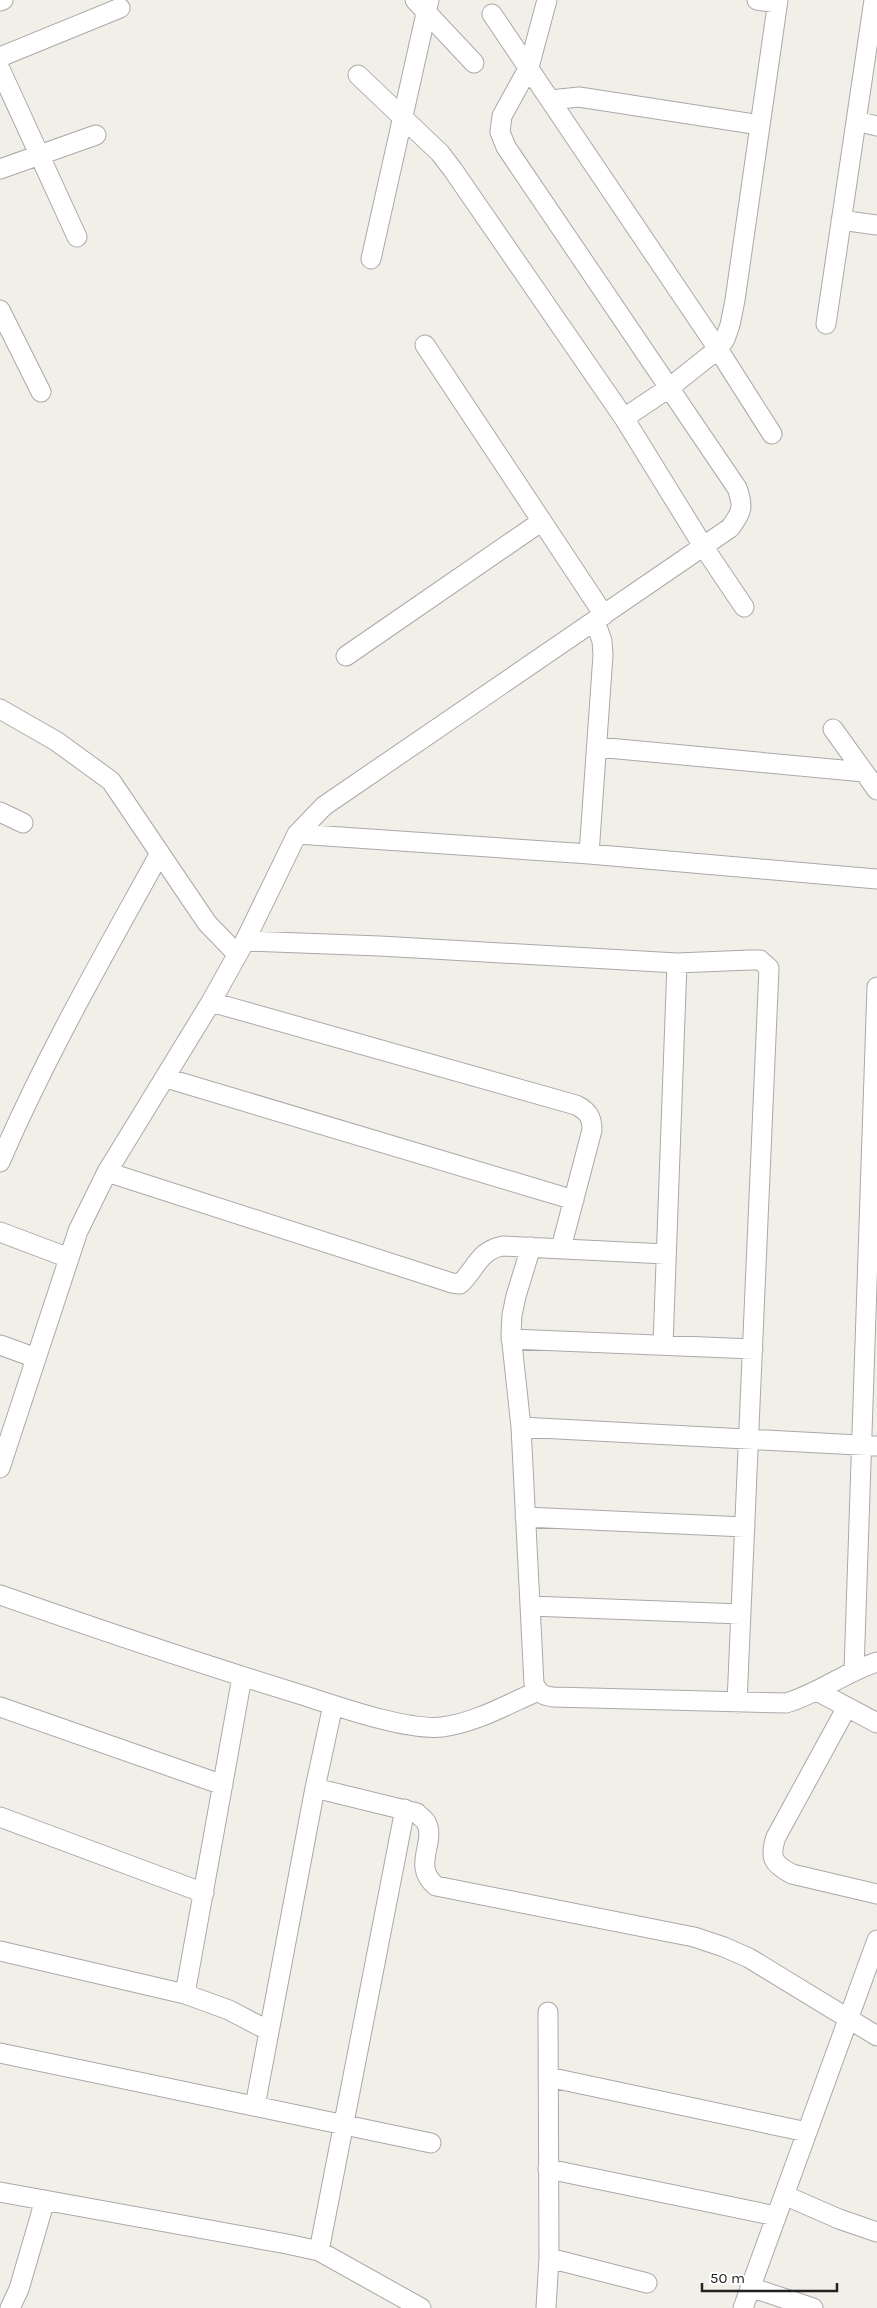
<svg xmlns="http://www.w3.org/2000/svg" width="877" height="2308" font-family="Karla,sans-serif">
	<style>
		.lines { fill: none; stroke-linecap: round; stroke-linejoin: round }
		.street-casing { stroke: #a9a9a9; stroke-width: 21 }
		.street { stroke: #fff; stroke-width: 19 }
	</style>
	<rect width="100%" height="100%" fill="#f2efe9"/>
	<g class="lines">
		<defs>
			<path id="street" d="M415 0 474 63
				M757 0 777 3
				M0 1 3 0
				M492 14 718 349 772 434
				M0 57 120 8
				M0 69 77 237
				M358 75 440 153 453 170 624 418 703 546 744 607
				M551 100 579 97 760 125
				M856 121 877 126
				M0 169 96 135
				M841 220 877 225
				M371 259 429 0
				M0 310 41 392
				M826 324 874 0
				M425 345 604 615
				M624 418 669 388 718 349 725 339 730 325 735 300 778 0
				M346 656 542 521
				M0 709 56 741 111 781 207 923 237 954
				M833 729 877 790
				M597 747 864 772
				M0 812 23 823
				M297 834 589 854 877 879
				M589 854 603 655 602 641 595 621
				M245 941 380 946 677 963 750 960H760L769 968 737 1703
				M211 1002 576 1105C588 1111 592 1117 592 1130L561 1248
				M166 1078 574 1200
				M0 1162C46 1055 104 955 160 853
				M107 1172 452 1283 460 1284C476 1269 479 1250 503 1246L666 1254
				M0 1232 69 1258
				M531 1247 516 1296 512 1315 511 1334 521 1427 534 1684C539 1693 543 1696 553 1697L786 1703C818 1694 845 1672 877 1662
				M511 1339 753 1349
				M0 1345 36 1358
				M663 1345 677 963
				M521 1427 877 1446
				M0 1468 78 1231 107 1172 211 1002 245 941 297 834 324 806 730 528C742 512 744 507 737 488L506 147 500 132 502 116 529 67 547 0
				M525 1517 745 1527
				M0 1595C100 1630 201 1664 302 1695 337 1706 407 1731 442 1727 475 1723 508 1704 538 1691
				M530 1606 741 1614
				M854 1671 877 987
				M817 1691 877 1723
				M0 1707 223 1785
				M847 1707 776 1837C769 1858 773 1864 792 1874L877 1894
				M315 1788 417 1813C419 1816 424 1819 426 1822 437 1842 411 1866 436 1886L694 1937 724 1947 749 1958 877 2036
				M0 1817 204 1893
				M0 1951 185 1994 229 2010 269 2031
				M185 1994 242 1677
				M0 2053 431 2143
				M548 2077 807 2132
				M255 2106 315 1788 333 1705
				M548 2169 776 2216
				M0 2192 287 2244 319 2251 421 2308
				M784 2195 839 2219 877 2232
				M319 2251 405 1809
				M549 2258 647 2283
				M750 2287 813 2308
				M10 2308 19 2289 45 2200
				M546 2308 549 2258 548 2012
				M743 2308 877 1940"/>
		</defs>
		<use href="#street" class="street-casing"/>
		<use href="#street" class="street"/>
	</g>
	<path d="M702 2283v8h135v-8" fill="none" stroke="#222222" stroke-width="2.5"/>
	<text x="710" y="2283" font-size="15" fill="#222222" stroke="#ffffff" stroke-width="4" paint-order="stroke">50 m</text>
</svg>
